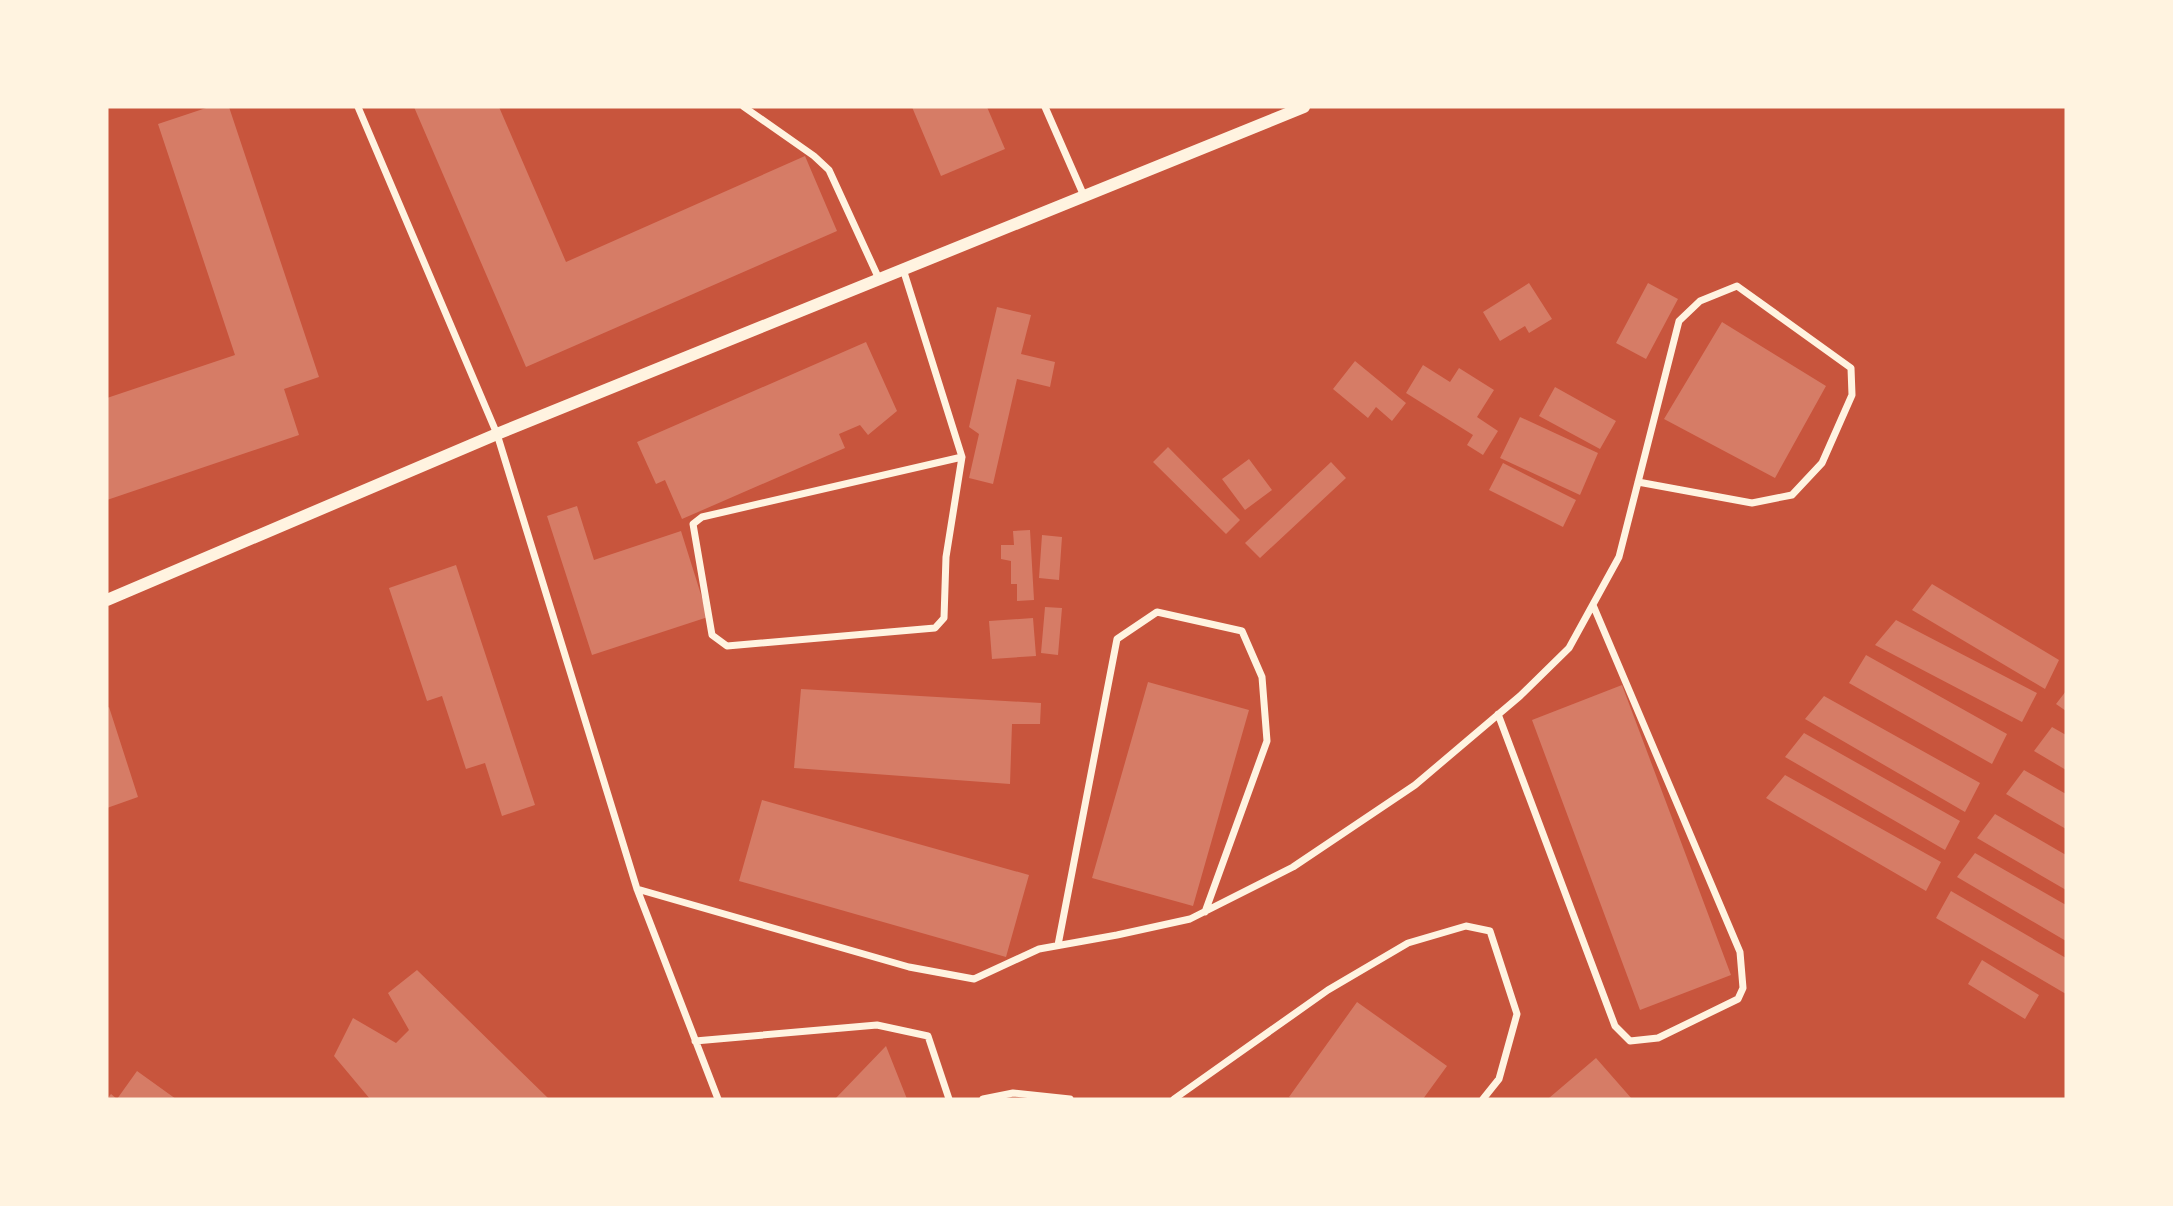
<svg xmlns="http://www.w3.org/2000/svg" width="2173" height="1206" font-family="Signika,sans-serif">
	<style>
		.building { fill: #d67c66 }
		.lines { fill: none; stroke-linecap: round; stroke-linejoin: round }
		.minor { stroke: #fff3e0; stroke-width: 7 }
		.tertiary { stroke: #fff3e0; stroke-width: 12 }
	</style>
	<rect width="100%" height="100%" fill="#c8553d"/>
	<path class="building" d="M209 107H229L319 377 284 389 299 435 107 500V398L235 355 158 124Z
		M414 107H499L566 262 805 156 837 231 526 367Z
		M912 107H987L1005 149 941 176Z
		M1529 283 1552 319 1529 333 1525 326 1500 341 1483 312Z
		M1648 283 1678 299 1646 359 1616 343Z
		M997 307 1031 315 1021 354 1055 362 1050 387 1017 379 993 484 969 478 979 434 969 427Z
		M1722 322 1826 386 1775 478 1664 419Z
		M866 342 897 411 868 435 860 425 839 434 845 448 682 519 665 480 656 484 637 442Z
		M1355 361 1406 403 1392 421 1376 407 1368 418 1333 389Z
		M1423 365 1450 382 1459 368 1494 390 1477 417 1498 431 1483 455 1467 445 1473 435 1406 393Z
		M1555 387 1616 421 1600 449 1539 416Z
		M1520 417 1598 453 1580 495 1500 458Z
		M1168 447 1240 520 1226 534 1153 462Z
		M1249 459 1272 490 1245 510 1222 479Z
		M1331 462 1346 478 1260 558 1245 543Z
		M1503 463 1576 500 1563 527 1489 490Z
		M577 506 594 560 681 531 708 617 592 655 547 516Z
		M1030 530 1034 600 1017 601V584H1011V561L1001 559V545H1014L1013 531Z
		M1042 535 1062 537 1059 580 1039 578Z
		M456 565 535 805 502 816 485 763 466 769 442 696 427 701 389 588Z
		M1932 584 2059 660 2045 689 1912 610Z
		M1045 607 1062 608 1058 655 1041 653Z
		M1033 618 1036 656 992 659 989 621Z
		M1896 620 2037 693 2022 722 1875 645Z
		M1866 655 2007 734 1992 764 1849 683Z
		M1148 682 1249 710 1193 906 1092 878Z
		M1622 685 1731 975 1640 1010 1532 720Z
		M801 689 1041 703 1040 724H1012L1010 784 794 768Z
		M2066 691V711L2056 704Z
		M1824 696 1980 783 1965 812 1805 719Z
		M109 707 138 797 107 808V708Z
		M2052 727 2066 735V770L2034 751Z
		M1804 733 1960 821 1945 850 1785 757Z
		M2024 770 2066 794V829L2006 794Z
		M1785 775 1941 862 1926 891 1766 798Z
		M762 800 1029 875 1006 957 739 881Z
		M1995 814 2066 855V890L1977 838Z
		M1975 853 2066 905V941L1957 877Z
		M1951 891 2066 958V994L1936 918Z
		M1982 960 2039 995 2025 1019 1968 984Z
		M417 970 549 1099H370L334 1056 353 1018 396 1043 409 1030 388 993Z
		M1357 1002 1447 1066 1423 1099H1293L1289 1097Z
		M886 1046 907 1099H835Z
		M1596 1058 1632 1099H1551L1549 1098Z
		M137 1071 176 1099H107L111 1094 117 1099Z"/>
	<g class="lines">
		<path class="minor" d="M358 107 497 434 637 889 718 1099
			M744 107 814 156 829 170 879 279
			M1045 107 1084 196
			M903 269 962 457 946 557 944 618 935 628 727 646 712 635 693 524 702 517 962 457
			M1498 714 1615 1026 1630 1041 1658 1038 1738 999 1743 988 1740 952 1593 605
			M637 889 909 967 974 979 1039 949 1117 935 1190 919 1293 867 1415 785 1520 696 1569 648 1619 557 1679 321 1700 301 1737 286 1851 368 1852 395 1822 463 1792 495 1752 503 1638 482
			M1058 945 1117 639 1157 612 1242 631 1262 677 1267 741 1205 912
			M695 1041 877 1025 928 1036 949 1099
			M983 1099 1013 1093 1070 1099
			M1174 1099 1328 990 1408 943 1466 926 1490 931 1517 1014 1499 1079 1483 1099"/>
		<path class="tertiary" d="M107 600 497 434 1304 107"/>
	</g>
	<rect width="2173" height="1206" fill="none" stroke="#fff3e0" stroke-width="217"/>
</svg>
